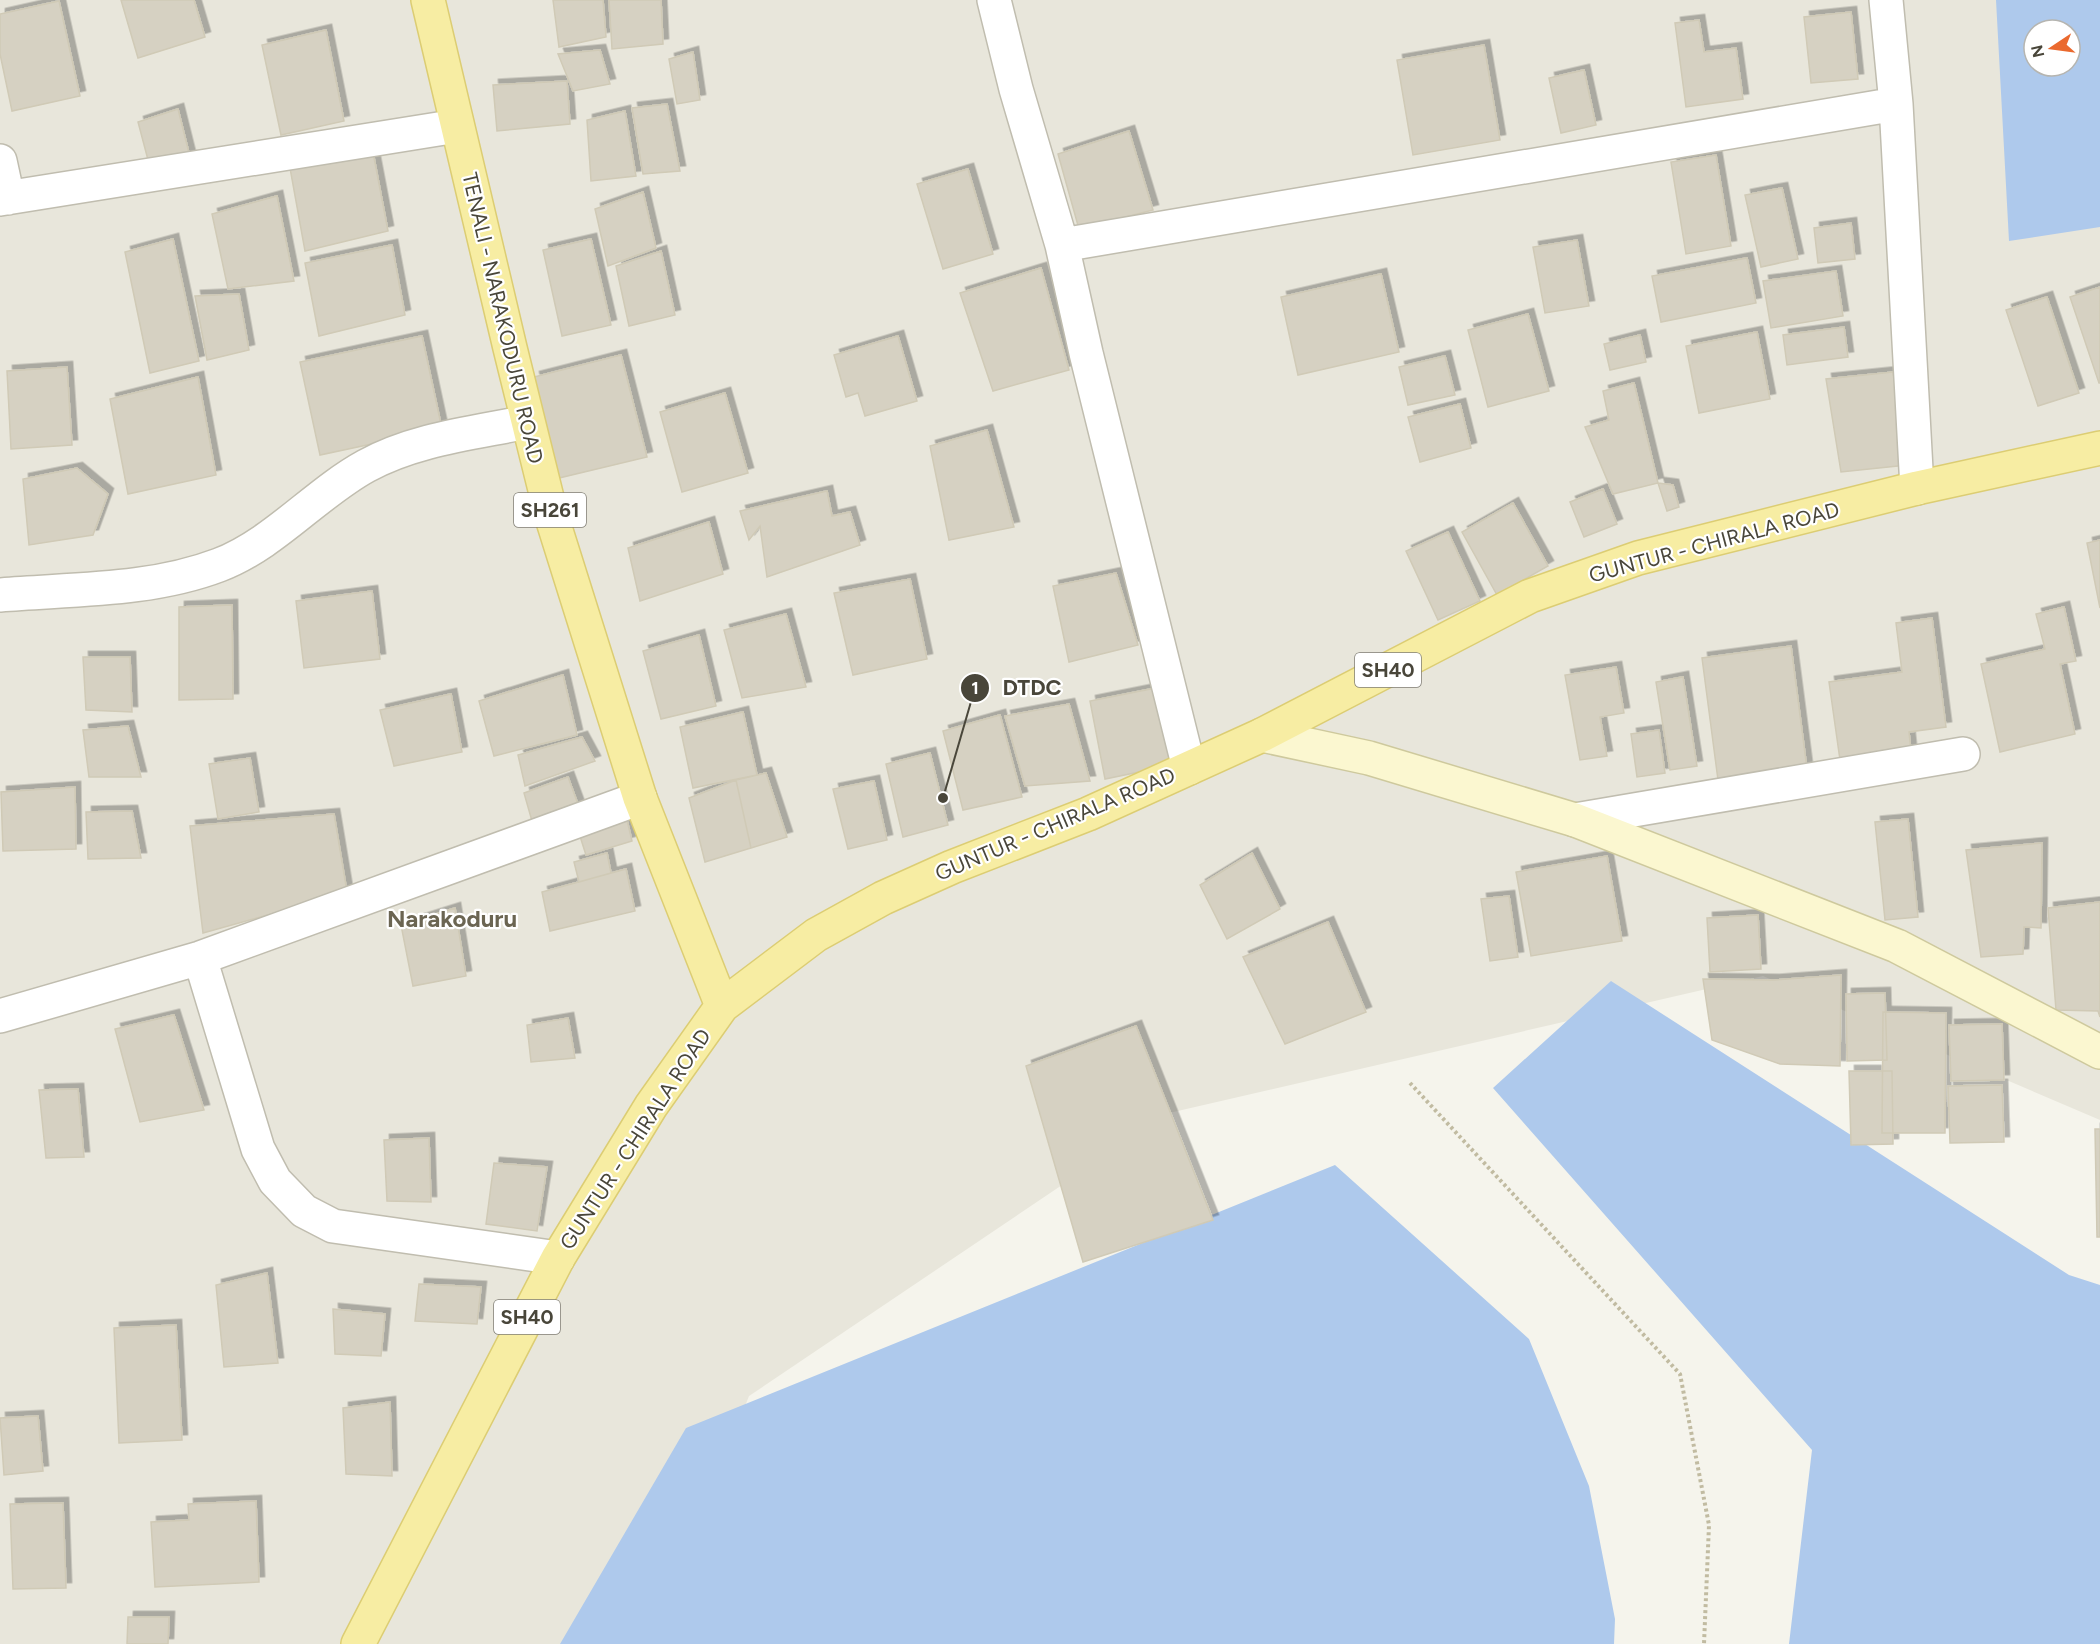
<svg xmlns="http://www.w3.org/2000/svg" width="2100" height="1644" font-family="Figtree,sans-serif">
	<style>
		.residential { fill: #e8e6db; fill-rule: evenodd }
		.water { fill: #aec9ec; fill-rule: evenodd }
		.building { fill: #d6d1c2; stroke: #d0cab6; stroke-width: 1.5; filter: url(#shadow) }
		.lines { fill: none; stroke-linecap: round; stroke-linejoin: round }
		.minor-casing { stroke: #c0bdaf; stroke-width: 36 }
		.secondary-casing { stroke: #cec99d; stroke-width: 36 }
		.primary-casing { stroke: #dccd73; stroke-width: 36 }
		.path { stroke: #c1bba1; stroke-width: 4; stroke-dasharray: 3 3; stroke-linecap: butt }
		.minor { stroke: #fff; stroke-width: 33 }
		.secondary { stroke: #fbf7d0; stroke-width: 33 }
		.primary { stroke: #f7eda3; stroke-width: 33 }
		.labels { text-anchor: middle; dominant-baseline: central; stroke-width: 4.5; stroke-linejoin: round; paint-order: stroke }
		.shield { fill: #fff; stroke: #807e75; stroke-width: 1.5 }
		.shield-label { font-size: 20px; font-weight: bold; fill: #49463a }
		.street-label { font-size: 21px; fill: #49463a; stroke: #fff }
		.quarter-label { font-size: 24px; font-weight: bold; fill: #6b6552; stroke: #fff }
		.leader { fill: none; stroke: #49463a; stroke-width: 2 }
		.callout-dot { fill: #49463a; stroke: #fff; stroke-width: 2 }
		.mark-label { font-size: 18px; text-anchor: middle; font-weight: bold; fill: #fff }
		.callout-label { font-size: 22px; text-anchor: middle; font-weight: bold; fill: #49463a; stroke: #fff; stroke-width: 4.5; stroke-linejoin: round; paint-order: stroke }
	</style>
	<defs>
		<filter id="shadow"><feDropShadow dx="5.5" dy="-5.5" stdDeviation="0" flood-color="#0004"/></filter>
	</defs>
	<rect width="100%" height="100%" fill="#f5f4ec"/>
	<path class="residential" d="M0 0H2100V1120L1763 976 1169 1113 749 1396 651 1644H0ZM2034 30H2070V66H2034Z"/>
	<path class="water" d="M1996 0H2100V227L2009 241ZM2034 30H2070V66H2034Z
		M1611 981 2069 1275 2100 1285V1644H1789L1812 1450 1493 1088Z
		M1335 1165 1529 1339 1589 1486 1615 1619 1614 1644H560L686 1428Z"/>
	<path class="building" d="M121 0H194L205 37 138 58Z
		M553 0H603L606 37 559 47Z
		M609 0H661L663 44 612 49Z
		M59 1 80 96 12 111 0 54V14Z
		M1851 12 1858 79 1811 83 1804 17Z
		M1699 20 1704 52 1736 48 1743 99 1686 107 1675 23Z
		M326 30 344 121 281 135 262 45Z
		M1484 45 1500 140 1413 155 1397 60Z
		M600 50 610 84 573 91 558 54Z
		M693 52 700 100 677 104 669 59Z
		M1584 70 1596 125 1561 133 1549 78Z
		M567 81 570 124 497 131 493 85Z
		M667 104 680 171 643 174 632 108Z
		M178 109 191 161 152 175 138 122Z
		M625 111 636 176 591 181 587 120Z
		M1129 131 1153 210 1079 229 1058 154Z
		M372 147 388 231 305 251 290 168Z
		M1716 155 1731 246 1686 254 1671 162Z
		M968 169 993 254 943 269 917 184Z
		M1782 188 1798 259 1761 267 1745 195Z
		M643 192 656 248 608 266 595 209Z
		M277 196 294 281 228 289 212 214Z
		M1851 223 1855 259 1818 263 1814 228Z
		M173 239 199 361 150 373 125 252Z
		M591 239 611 325 562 336 543 250Z
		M1577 240 1589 306 1545 313 1533 247Z
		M392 245 405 315 319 336 305 263Z
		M661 251 675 315 629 326 616 266Z
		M1747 258 1756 303 1661 322 1652 276Z
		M1041 268 1069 370 993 391 960 293Z
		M1836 271 1843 316 1771 328 1763 281Z
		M1381 274 1399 352 1298 375 1281 297Z
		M2100 287V383H2099L2070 297Z
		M239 294 249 350 207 360 195 296Z
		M2047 297 2079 393 2038 406 2006 310Z
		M1528 314 1549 391 1488 407 1468 330Z
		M1844 327 1848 357 1787 365 1783 335Z
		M1757 332 1770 399 1699 413 1686 346Z
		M1640 335 1646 362 1610 370 1604 344Z
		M422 336 442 429 320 455 300 362Z
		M898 336 917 401 865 416 858 393 846 397 834 355Z
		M621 355 647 457 559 478 534 377Z
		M1445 356 1455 395 1408 405 1399 367Z
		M67 367 72 445 11 449 7 371Z
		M1893 372 1907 465 1841 472 1826 379Z
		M198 377 216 475 128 494 110 399Z
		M1634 383 1658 483 1613 494 1585 427 1609 420 1603 391Z
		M725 393 748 473 682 492 660 412Z
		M1460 404 1471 448 1420 462 1408 417Z
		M987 430 1014 527 949 540 930 446Z
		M77 468 108 494 93 535 29 545 23 479Z
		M1658 483 1673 485 1679 507 1667 511Z
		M1603 489 1617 524 1584 537 1570 502Z
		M827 491 832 516 850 512 860 545 767 577 760 526 749 540 740 511Z
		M1513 503 1548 566 1497 595 1462 532Z
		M709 522 723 574 640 601 628 548Z
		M1448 532 1480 601 1438 620 1406 551Z
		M2100 540V608L2087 543Z
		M1116 573 1138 645 1069 662 1053 586Z
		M910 579 927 659 853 675 834 593Z
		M372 591 380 659 304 668 296 601Z
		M232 605 233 699 179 700V607Z
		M2064 607 2076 661 2060 664 2075 734 2000 752 1981 664 2045 649 2036 614Z
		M786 614 806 687 742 698 724 630Z
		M1932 618 1946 727 1909 732 1911 751 1840 760 1829 682 1902 672 1896 623Z
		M699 635 716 706 661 719 643 651Z
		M1791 646 1807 769 1718 780 1702 658Z
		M83 657H130L132 712 86 710Z
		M1616 667 1624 713 1600 717 1607 756 1580 760 1565 675Z
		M563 675 577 735 494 756 479 701Z
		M1683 677 1697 766 1670 770 1656 682Z
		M1161 687 1178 764 1105 779 1090 701Z
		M451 694 462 752 394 766 380 710Z
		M1069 704 1090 781 1025 786 1005 716Z
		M743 712 757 775 693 788 680 727Z
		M1000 715 1022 797 963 810 943 731Z
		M128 726 141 777H89L83 730Z
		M1659 730 1665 773 1637 777 1631 734Z
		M582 737 595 761 525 786 518 755Z
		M930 753 948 825 903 837 886 764Z
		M250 758 259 812 218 819 209 764Z
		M766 773 787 837 751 848 736 780Z
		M568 777 579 807 532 821 524 793Z
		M736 780 751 848 705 862 689 798Z
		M874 781 887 840 848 849 833 789Z
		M75 787 76 849 3 851 1 792Z
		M132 811 141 858 88 859 86 812Z
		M334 814 349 904 343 894 203 933 190 826Z
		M626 816 632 841 586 855 578 830Z
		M1908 819 1918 917 1885 920 1875 822Z
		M2042 843 2041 928 2024 927 2023 954 1981 957 1966 850Z
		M607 853 611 873 579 882 574 862Z
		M1252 853 1280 909 1227 939 1200 885Z
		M1607 856 1622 941 1531 956 1516 872Z
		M626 869 635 911 550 931 542 892Z
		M1509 896 1518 957 1490 961 1481 899Z
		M2100 902V1017L2098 1011 2056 1010 2048 908Z
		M455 908 466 976 413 986 401 925Z
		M1758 915 1761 969 1710 972 1707 918Z
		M1328 922 1366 1012 1285 1044 1243 957Z
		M1841 975 1840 1066 1780 1064 1712 1040 1703 979 1774 980Z
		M1885 993 1887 1060 1847 1061 1846 994Z
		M1883 1012 1946 1013 1945 1133H1882Z
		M174 1015 204 1110 140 1122 115 1029Z
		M568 1018 575 1058 531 1062 527 1025Z
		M2002 1024 2004 1080 1951 1081 1949 1025Z
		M1136 1026 1213 1220 1083 1262 1026 1066Z
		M1849 1071H1892L1893 1144 1851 1145Z
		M2002 1085 2004 1142 1950 1143 1948 1086Z
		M78 1089 84 1157 46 1158 39 1090Z
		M2095 1129H2100V1237H2097Z
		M429 1138 431 1202 387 1201 384 1140Z
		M494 1163 547 1167 537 1231 486 1224Z
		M267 1273 278 1363 224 1367 216 1285Z
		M419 1284 481 1287 477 1324 415 1321Z
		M333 1309 385 1314 381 1356 335 1354Z
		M176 1325 182 1440 119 1443 114 1328Z
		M390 1402 392 1476 346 1474 343 1408Z
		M38 1416 43 1471 4 1475 0 1418Z
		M256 1501 259 1582 155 1587 151 1522 189 1520 188 1504Z
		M63 1503 66 1588 13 1589 10 1504Z
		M128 1617H169L168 1644H127Z"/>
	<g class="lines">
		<defs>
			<path id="minor" d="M994 0 1016 89 1062 245 1086 353 1189 768
				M1886 0 1896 104 1917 488
				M0 161 8 198
				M0 199 457 126
				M1062 245 1896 104
				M0 595C73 589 151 591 219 565 274 544 315 494 366 466 415 439 474 433 527 422
				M1575 820 1963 754
				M200 958 258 1149 275 1181 304 1211 333 1226 558 1258
				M0 1016 200 958 640 798"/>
			<path id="secondary" d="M1262 735 1369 758 1575 820 1897 946 2100 1052"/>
			<path id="primary" d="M428 0 510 348 552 518 640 798 722 1006
				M358 1644 558 1258 651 1106 722 1006 816 935 883 898 952 867 1088 814 1262 735 1530 596 1638 558 1917 488 2100 448"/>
		</defs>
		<use href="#minor" class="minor-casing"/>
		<use href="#secondary" class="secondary-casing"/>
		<use href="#primary" class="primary-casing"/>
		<path class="path" d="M1410 1083 1680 1374 1709 1525 1704 1644"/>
		<use href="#minor" class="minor"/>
		<use href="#secondary" class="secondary"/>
		<use href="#primary" class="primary"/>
	</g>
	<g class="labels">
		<g class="shield">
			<rect x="514" y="493" width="72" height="34" rx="4.5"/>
			<rect x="1355" y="653" width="66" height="34" rx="4.5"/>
			<rect x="494" y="1300" width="66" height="34" rx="4.5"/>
		</g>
		<g class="shield-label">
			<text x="550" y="510">SH261</text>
			<text x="1388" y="670">SH40</text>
			<text x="527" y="1317">SH40</text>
		</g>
		<g class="street-label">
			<text transform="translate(503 318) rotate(77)">TENALI - NARAKODURU ROAD</text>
			<text transform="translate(1714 542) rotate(-15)">GUNTUR - CHIRALA ROAD</text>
			<text transform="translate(1055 824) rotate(-23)">GUNTUR - CHIRALA ROAD</text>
			<text transform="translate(635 1139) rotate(-57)">GUNTUR - CHIRALA ROAD</text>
		</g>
		<g class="quarter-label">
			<text x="452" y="918">Narakoduru</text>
		</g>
	</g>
	<path class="leader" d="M943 798L975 688"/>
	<g class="callout-dot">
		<circle cx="943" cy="798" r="6"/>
		<circle cx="975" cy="688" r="15"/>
	</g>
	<g class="mark-label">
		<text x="975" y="694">1</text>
	</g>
	<g class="callout-label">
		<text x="1032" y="695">DTDC</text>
	</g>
	<g transform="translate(2052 48) rotate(257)"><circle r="28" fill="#ffffff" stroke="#b6b5b0" stroke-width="1.5"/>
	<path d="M0-4.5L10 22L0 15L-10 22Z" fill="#ea692e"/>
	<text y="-9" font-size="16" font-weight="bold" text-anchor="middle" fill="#49463a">N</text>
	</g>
</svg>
